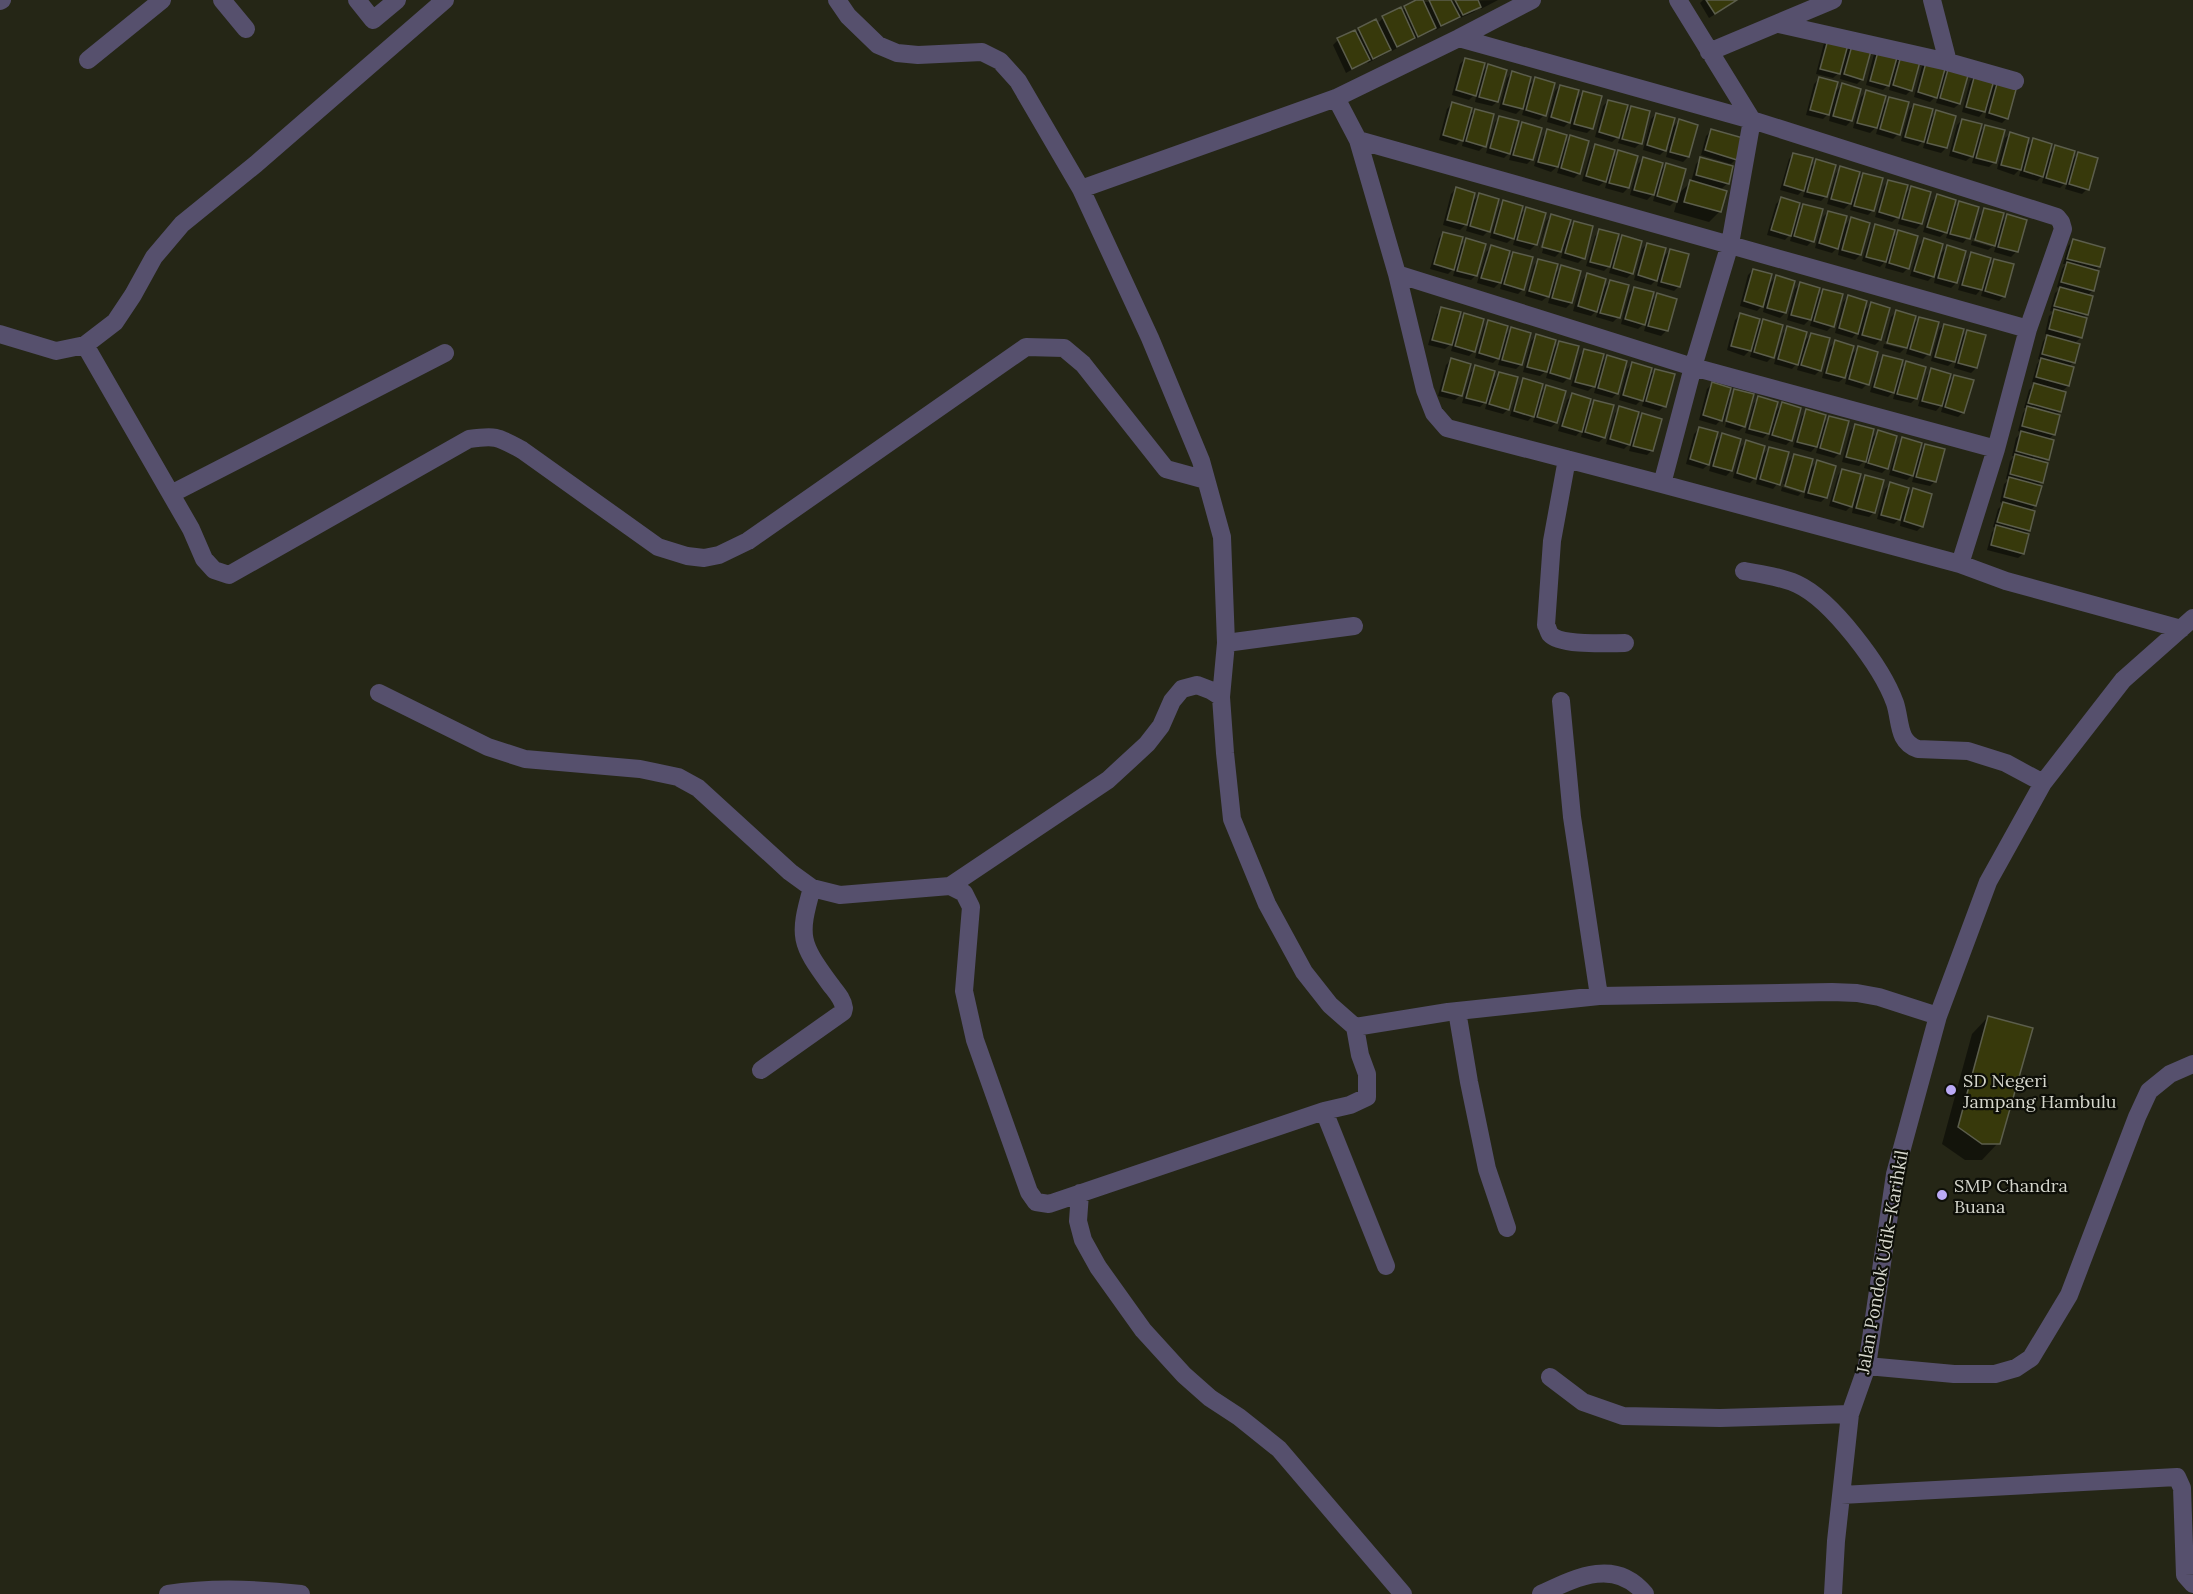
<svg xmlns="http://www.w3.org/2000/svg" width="2193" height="1594" font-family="Lora,serif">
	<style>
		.shadow { fill: #0007 }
		.building { fill: #37390b; stroke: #5c5e4c; stroke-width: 1.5 }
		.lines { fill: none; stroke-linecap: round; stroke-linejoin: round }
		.minor { stroke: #56506d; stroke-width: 18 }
		.poi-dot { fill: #bbaaf6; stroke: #0e0f08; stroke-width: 2 }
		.labels { text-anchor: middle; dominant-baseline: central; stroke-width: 4.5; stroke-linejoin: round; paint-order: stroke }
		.poi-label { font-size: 18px; fill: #d5d6cc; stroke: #0e0f08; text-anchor: start }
		.street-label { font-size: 18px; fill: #d5d6cc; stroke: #0e0f08 }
	</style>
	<rect width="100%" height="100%" fill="#252616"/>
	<path class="shadow" d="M1419 0 1422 2 1498 0 1481 9 1480 6 1474 12 1458 19 1457 18 1436 30 1435 27 1430 32 1413 40 1412 39 1392 51 1391 48 1385 54 1368 63 1367 61 1346 73 1333 45 1338 40 1355 33 1359 29 1377 24 1383 18 1401 11Z
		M1703 0H1738L1709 18 1700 3Z
		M1824 43 1844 52 1853 43 1862 79 1857 84 1840 79 1842 70 1833 78 1816 74Z
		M1879 50 1894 62 1902 54 1911 90 1906 95 1889 90 1891 82 1883 90 1866 85 1874 54Z
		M1465 59 1480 74 1488 66 1497 102 1492 106 1475 102 1477 92 1469 100 1452 95 1460 64Z
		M1927 61 1942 76 1950 68 1959 104 1954 108 1936 103 1939 93 1930 102 1914 97 1922 66Z
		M1512 73 1527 87 1535 79 1544 115 1539 120 1522 115 1525 105 1516 114 1499 109 1507 78Z
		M1975 76 1990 90 1998 82 2007 118 2002 123 1985 118 1987 108 1979 117 1962 112 1970 81Z
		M1819 79 1834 93 1842 85 1851 121 1846 126 1829 121 1831 111 1823 119 1806 115 1814 84Z
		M1560 86 1575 101 1583 93 1592 128 1587 133 1570 129 1572 119 1564 127 1547 122 1555 91Z
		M1866 92 1881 107 1890 99 1898 134 1893 139 1876 134 1879 124 1870 133 1853 128 1861 97Z
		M1608 101 1623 116 1631 107 1640 143 1635 148 1618 143 1621 134 1612 142 1595 137 1603 106Z
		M1452 104 1467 119 1475 110 1484 146 1479 151 1462 146 1464 137 1456 145 1439 140 1447 109Z
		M1914 105 1929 120 1937 112 1946 148 1941 153 1923 148 1926 138 1918 146 1901 141 1909 110Z
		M1656 114 1671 129 1679 121 1688 157 1683 162 1666 157 1669 146 1660 155 1643 150 1651 119Z
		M1500 117 1514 132 1523 124 1532 159 1527 164 1509 160 1512 150 1504 158 1486 153 1495 122Z
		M1962 120 1977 135 1985 127 1994 162 1989 167 1972 163 1975 153 1966 161 1949 156 1957 125Z
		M1548 131 1562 146 1571 137 1579 173 1574 178 1557 173 1560 164 1551 172 1534 166 1543 136Z
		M1711 131 1736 159 1731 164 1701 155 1706 136Z
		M2010 134 2025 148 2033 140 2048 155 2056 147 2070 162 2079 153 2087 189 2082 194 2065 189 2068 180 2060 188 2042 183 2045 173 2037 181 2019 176 2022 167 2014 175 1997 169 2005 138Z
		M1596 145 1610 161 1619 152 1636 157 1628 188 1623 193 1605 188 1608 178 1599 186 1582 181 1591 150Z
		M1794 154 1808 169 1817 161 1826 196 1821 201 1803 197 1806 187 1798 195 1780 190 1789 159Z
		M1643 159 1658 173 1666 165 1677 195 1691 182 1696 164 1701 159 1728 183 1720 190V211L1709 222 1674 212 1678 198 1670 206 1653 201 1656 191 1647 200 1630 195 1638 164Z
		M1841 168 1855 183 1864 174 1873 210 1868 215 1850 210 1853 200 1844 209 1827 204 1836 173Z
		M1889 181 1903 196 1911 188 1929 193 1921 224 1916 229 1898 224 1901 214 1892 222 1875 217 1884 186Z
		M1456 189 1471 203 1479 195 1488 231 1483 236 1466 231 1469 221 1460 230 1443 225 1451 194Z
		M1937 196 1951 211 1960 202 1968 237 1963 243 1946 238 1949 229 1940 237 1923 232 1932 201Z
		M1781 199 1796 213 1804 205 1812 241 1807 246 1790 241 1793 231 1785 240 1767 235 1776 204Z
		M1504 202 1518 217 1526 209 1544 214 1535 245 1530 250 1513 245 1516 235 1507 243 1490 238 1499 207Z
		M1985 210 1999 224 2008 216 2025 221 2016 252 2011 257 1994 252 1997 242 1992 247V244L1973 238 1980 215Z
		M1828 212 1842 228 1851 219 1860 255 1855 260 1838 255 1840 245 1832 253 1815 248 1823 217Z
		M1551 216 1566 231 1574 222 1583 258 1578 263 1561 258 1564 248 1555 257 1542 253 1551 220H1548L1538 252 1546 221Z
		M1876 226 1890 240 1899 232 1908 268 1903 273 1885 268 1888 258 1880 267 1862 261 1871 231Z
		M1600 231 1614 245 1623 237 1632 273 1627 278 1609 273 1612 263 1604 271 1586 266 1595 236Z
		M1444 233 1458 248 1467 240 1476 275 1471 280 1453 276 1456 266 1448 274 1430 269 1439 238Z
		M1924 240 1939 255 1947 247 1964 252 1956 283 1951 288 1934 283 1936 273 1928 281 1910 276 1919 245Z
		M1972 241 1992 247 1988 250 1971 245Z
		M2073 241 2099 267 2095 271 2093 290 2087 296 2086 314 2082 319H2085L2080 338 2074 344 2073 362 2069 367 2068 386 2061 392 2060 411 2055 415 2054 434 2048 440 2047 459 2043 463 2041 482 2037 487 2035 506 2030 511 2029 530 2024 535 2023 554 2018 558 1987 550 1992 532 1996 528 1993 527 1998 509 2004 503 2000 502 2004 484 2009 480 2006 479 2010 461 2015 456H2012L2016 438 2022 432 2018 431 2023 413 2027 408H2024L2029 390 2036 383 2032 382 2037 364 2041 360 2038 359 2043 341 2049 335 2045 334 2049 316 2054 312 2050 311 2055 293 2061 288 2057 287 2062 269 2066 264H2063L2068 246Z
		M1647 244 1662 259 1670 250 1679 286 1674 291 1657 286 1659 277 1651 285 1634 280 1642 249Z
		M1491 247 1506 262 1514 254 1523 289 1518 294 1500 289 1503 279 1494 288 1477 283 1486 252Z
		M1972 254 1986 269 1995 260 2004 296 1999 301 1981 296 1984 286 1976 295 1958 290 1967 259Z
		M1539 260 1553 275 1562 267 1579 272 1571 303 1566 308 1548 303 1551 293 1542 301 1525 296 1534 265Z
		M1753 270 1768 285 1776 277 1785 313 1780 318 1763 312 1765 303 1757 311 1740 306 1748 275Z
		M1587 275 1602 290 1610 281 1618 317 1613 322 1596 317 1599 308 1591 316 1573 311 1582 280Z
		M1800 284 1815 299 1824 290 1832 326 1827 331 1810 326 1813 316 1804 325 1787 320 1795 289Z
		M1634 288 1649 303 1658 295 1675 300 1666 331 1661 336 1644 331 1647 321 1638 329 1621 324 1629 293Z
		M1848 297 1863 312 1871 304 1880 340 1875 345 1857 339 1860 329 1852 338 1835 333 1843 302Z
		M1442 309 1456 323 1465 315 1474 351 1469 356 1451 351 1454 341 1445 349 1428 345 1437 314Z
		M1896 312 1911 327 1919 318 1928 354 1923 359 1906 354 1909 344 1904 349V346L1885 341 1891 317Z
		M1740 315 1755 329 1763 321 1772 357 1767 362 1750 357 1753 347 1744 356 1727 350 1735 320Z
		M1488 322 1503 337 1512 329 1521 364 1516 369 1498 365 1501 355 1493 363 1475 358 1484 327Z
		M1944 325 1959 340 1967 332 1976 368 1971 373 1954 368 1957 358 1948 366 1931 361 1939 330Z
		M1788 328 1802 343 1811 335 1820 370 1815 375 1797 370 1800 360 1792 369 1774 364 1783 333Z
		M1536 336 1551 351 1560 342 1568 378 1563 383 1546 378 1549 368 1540 376 1523 372 1531 341Z
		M1835 342 1850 356 1858 348 1867 384 1862 389 1845 384 1848 374 1839 382 1822 378 1830 347Z
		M1884 344 1904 349 1900 353 1883 348Z
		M1585 350 1599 365 1607 357 1617 393 1612 398 1594 393 1597 383 1588 391 1571 386 1580 355Z
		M1884 357 1898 371 1907 363 1916 398 1911 403 1893 399 1896 389 1888 397 1870 392 1879 362Z
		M1451 360 1460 395 1455 400 1438 396 1446 365Z
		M1632 364 1647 379 1655 370 1664 406 1659 411 1642 406 1645 396 1636 405 1619 400 1627 369Z
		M1476 367 1491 382 1499 373 1508 409 1503 414 1485 409 1488 399 1480 407 1462 403 1471 372Z
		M1932 370 1946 385 1955 376 1963 412 1958 417 1941 412 1944 402 1936 411 1918 406 1927 375Z
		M1524 380 1538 395 1547 386 1556 423 1551 427 1533 422 1536 412 1528 421 1510 416 1519 385Z
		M1712 384 1727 399 1735 390 1744 426 1739 431 1725 427 1735 394H1731L1723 426 1724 416 1716 425 1699 420 1707 389Z
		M1572 395 1587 409 1595 401 1604 437 1599 442 1581 437 1584 427 1576 436 1558 431 1567 400Z
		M1759 398 1774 413 1782 404 1791 440 1786 445 1768 440 1771 430 1763 438 1745 433 1754 403Z
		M1620 408 1634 423 1643 415 1652 450 1647 455 1629 451 1632 441 1624 449 1606 444 1615 413Z
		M1807 411 1821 426 1830 417 1839 453 1834 458 1816 453 1819 443 1811 452 1793 447 1802 416Z
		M1855 426 1870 440 1878 432 1887 468 1882 473 1864 468 1867 458 1859 466 1842 462 1850 431Z
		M1699 429 1714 443 1722 435 1731 471 1726 476 1709 471 1712 461 1703 469 1686 464 1694 434Z
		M1903 439 1917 454 1926 446 1935 481 1930 486 1912 482 1915 472 1907 480 1889 475 1898 444Z
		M1746 442 1761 457 1769 448 1778 483 1773 489 1756 484 1758 474 1750 483 1733 478 1741 447Z
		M1794 456 1809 470 1817 462 1826 497 1821 502 1804 498 1806 488 1802 492V490L1783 484 1789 461Z
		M1843 470 1857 485 1865 477 1874 512 1869 517 1852 513 1854 503 1846 511 1829 506 1838 475Z
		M1890 484 1905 499 1913 490 1922 526 1917 531 1900 526 1902 516 1894 524 1877 519 1885 489Z
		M1782 487 1801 493 1798 496 1781 491Z
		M1988 1017 1998 1143 1982 1160H1965L1942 1144 1972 1034Z"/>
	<path class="building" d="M1416 0H1423L1436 28 1418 37 1404 6Z
		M1429 0H1451L1460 17 1441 26Z
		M1455 0H1478L1481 7 1463 15Z
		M1706 0H1737L1715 14Z
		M1401 7 1415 38 1397 47 1382 16Z
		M1376 19 1391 50 1373 59 1358 28Z
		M1355 30 1370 60 1352 69 1337 38Z
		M1829 36 1849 41 1840 74 1820 69Z
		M1853 42 1872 47 1863 80 1844 74Z
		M1879 48 1898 54 1889 86 1870 81Z
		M1902 52 1921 58 1912 91 1893 85Z
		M1465 58 1485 63 1476 96 1456 90Z
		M1927 59 1946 65 1937 98 1918 92Z
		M1488 64 1507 70 1498 102 1479 97Z
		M1949 66 1969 72 1960 104 1940 98Z
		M1512 71 1531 77 1523 109 1503 104Z
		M1975 74 1994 80 1985 112 1966 107Z
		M1535 77 1555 83 1546 116 1526 110Z
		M1819 77 1838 82 1829 115 1810 110Z
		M1998 80 2017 86 2008 119 1989 113Z
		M1842 83 1861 89 1852 121 1833 116Z
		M1560 85 1579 90 1570 123 1551 117Z
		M1866 90 1886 96 1877 128 1857 123Z
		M1583 91 1602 96 1593 129 1574 124Z
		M1889 97 1909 102 1900 135 1880 129Z
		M1608 100 1628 105 1619 138 1599 132Z
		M1452 102 1472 108 1463 141 1443 135Z
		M1914 104 1933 109 1924 142 1905 137Z
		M1631 106 1650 111 1642 144 1622 139Z
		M1475 109 1494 114 1486 147 1466 141Z
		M1936 110 1956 116 1947 148 1927 143Z
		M1656 113 1675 118 1666 151 1647 145Z
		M1499 116 1519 121 1510 154 1490 148Z
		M1679 119 1698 125 1689 157 1670 152Z
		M1962 119 1982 124 1973 157 1953 151Z
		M1522 122 1542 128 1533 160 1513 155Z
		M1985 125 2005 130 1996 163 1976 158Z
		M1547 129 1567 135 1558 167 1538 162Z
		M1711 129 1743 138 1737 160 1705 150Z
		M2010 132 2029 138 2021 170 2001 165Z
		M1570 135 1589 141 1580 174 1561 168Z
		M2033 138 2052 144 2043 177 2024 171Z
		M1595 144 1615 150 1606 182 1586 176Z
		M2055 145 2075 151 2066 184 2046 178Z
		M1618 150 1638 156 1629 188 1609 183Z
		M2078 152 2098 158 2089 190 2069 184Z
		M1793 153 1813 158 1804 191 1784 185Z
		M1643 157 1663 163 1654 195 1634 190Z
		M1700 157 1733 166 1729 184 1696 175Z
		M1816 159 1836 165 1827 197 1807 192Z
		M1666 163 1686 169 1677 202 1657 196Z
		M1840 166 1860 172 1851 204 1831 199Z
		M1863 173 1883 178 1874 211 1854 206Z
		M1690 180 1727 191 1721 212 1684 202Z
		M1888 180 1908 185 1899 218 1879 212Z
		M1911 186 1931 192 1922 224 1902 219Z
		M1456 187 1475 193 1467 225 1447 220Z
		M1479 193 1499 199 1490 232 1470 226Z
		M1937 194 1956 200 1947 233 1927 227Z
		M1781 197 1800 203 1791 236 1771 230Z
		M1503 200 1523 206 1514 239 1494 233Z
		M1959 201 1979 207 1970 239 1950 234Z
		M1803 204 1823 209 1814 242 1794 236Z
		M1526 207 1546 213 1537 245 1517 240Z
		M1984 208 2004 213 1995 246 1975 240Z
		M1828 211 1847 216 1838 249 1819 243Z
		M1551 214 1571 220 1561 252 1542 247Z
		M2007 214 2027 220 2018 252 1998 247Z
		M1851 217 1870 223 1861 255 1842 250Z
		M1574 221 1593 226 1585 259 1565 253Z
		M1875 224 1895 230 1886 262 1866 257Z
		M1599 229 1619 234 1610 267 1590 262Z
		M1898 230 1918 236 1909 269 1889 263Z
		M1443 232 1463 237 1454 270 1434 264Z
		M1622 235 1642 241 1633 274 1613 268Z
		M1466 238 1486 244 1477 276 1457 271Z
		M1924 238 1943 244 1934 277 1914 271Z
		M2073 239 2105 248 2100 267 2067 259Z
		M1647 243 1666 248 1657 281 1638 275Z
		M1491 245 1510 251 1501 283 1481 278Z
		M1947 245 1966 251 1957 283 1938 278Z
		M1670 249 1689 254 1680 287 1661 282Z
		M1513 252 1533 257 1524 290 1504 284Z
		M1971 252 1991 258 1982 290 1962 285Z
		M1538 259 1558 264 1549 297 1529 291Z
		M1994 259 2014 264 2005 297 1985 291Z
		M2067 262 2099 271 2094 291 2061 282Z
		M1561 265 1581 271 1572 303 1552 298Z
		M1753 269 1772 274 1763 307 1744 301Z
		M1587 273 1606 279 1597 312 1578 306Z
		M1776 275 1795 281 1786 313 1767 308Z
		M1610 280 1629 285 1620 318 1600 313Z
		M1800 282 1820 288 1811 320 1791 315Z
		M1634 287 1654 292 1645 325 1625 319Z
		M2060 287 2093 296 2088 315 2054 306Z
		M1823 289 1843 294 1834 327 1814 321Z
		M1657 293 1677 299 1668 331 1648 326Z
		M1848 295 1867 301 1858 334 1839 328Z
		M1871 302 1890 308 1881 340 1862 335Z
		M1441 307 1461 312 1452 345 1432 340Z
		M2054 309 2087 318 2082 338 2049 329Z
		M1896 310 1916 316 1907 348 1887 343Z
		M1464 313 1484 319 1475 352 1455 346Z
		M1740 313 1760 319 1751 351 1731 346Z
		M1919 317 1939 322 1930 355 1910 349Z
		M1763 319 1783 325 1774 358 1754 352Z
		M1488 320 1508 326 1499 359 1479 353Z
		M1944 324 1964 329 1955 362 1935 357Z
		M1787 326 1807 332 1798 365 1778 359Z
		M1511 327 1531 333 1522 365 1502 360Z
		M1967 330 1986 335 1977 368 1958 363Z
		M1811 333 1830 338 1821 371 1801 365Z
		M1536 334 1556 340 1547 372 1527 367Z
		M2047 335 2080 344 2075 363 2042 354Z
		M1835 340 1854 346 1845 378 1826 373Z
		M1559 341 1579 346 1570 379 1550 373Z
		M1858 346 1878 352 1869 385 1849 379Z
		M1584 349 1604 354 1595 387 1575 382Z
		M1607 355 1627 361 1618 394 1598 388Z
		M1883 355 1903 360 1894 393 1874 387Z
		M1451 358 1471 364 1462 396 1442 391Z
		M2041 358 2074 367 2069 386 2036 377Z
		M1906 361 1926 367 1917 399 1897 394Z
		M1632 362 1652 368 1643 401 1623 395Z
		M1475 365 1495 371 1486 403 1466 398Z
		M1931 368 1951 374 1942 406 1922 401Z
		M1655 369 1675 374 1666 407 1646 401Z
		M1499 372 1518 377 1509 410 1489 404Z
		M1954 375 1974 380 1964 413 1945 407Z
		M1523 378 1543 384 1534 417 1514 411Z
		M1712 382 1731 388 1722 421 1703 415Z
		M2034 383 2066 392 2061 412 2028 403Z
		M1546 385 1566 391 1557 423 1537 417Z
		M1734 389 1754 394 1745 427 1726 421Z
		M1572 393 1591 399 1582 432 1562 426Z
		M1758 396 1778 402 1769 434 1749 429Z
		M1594 400 1614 405 1605 438 1585 432Z
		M1782 402 1801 408 1792 441 1772 435Z
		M1619 406 1639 412 1630 445 1610 439Z
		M2027 406 2060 415 2055 435 2022 426Z
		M1806 409 1826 415 1817 447 1797 442Z
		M1642 413 1662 419 1653 451 1633 446Z
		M1829 416 1849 421 1840 454 1820 448Z
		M1855 424 1874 429 1866 462 1846 457Z
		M1699 427 1718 432 1709 465 1690 459Z
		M1878 430 1897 436 1888 469 1868 463Z
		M2021 431 2054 440 2049 460 2016 451Z
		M1722 433 1741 439 1732 471 1713 466Z
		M1902 437 1922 443 1913 476 1893 470Z
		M1746 440 1765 446 1756 479 1737 473Z
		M1925 444 1945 449 1936 482 1916 477Z
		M1769 447 1789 452 1780 485 1760 479Z
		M1794 454 1813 459 1804 492 1785 486Z
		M2015 454 2048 463 2043 483 2010 474Z
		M1817 460 1836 466 1827 498 1808 493Z
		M1842 469 1861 474 1852 507 1833 501Z
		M1865 475 1884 480 1875 513 1856 508Z
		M2009 477 2042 486 2036 506 2004 497Z
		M1890 482 1909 488 1900 520 1881 515Z
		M1913 488 1932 494 1923 527 1904 521Z
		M2003 502 2035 511 2030 531 1997 522Z
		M1996 525 2029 534 2024 554 1991 545Z
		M1988 1016 2033 1028 2000 1144H1982L1958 1127Z"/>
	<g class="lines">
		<path class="minor" d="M222 0 246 29
			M357 0 373 20 397 0
			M837 0 848 16 878 45 897 53 918 55 982 52 1000 61 1018 81 1081 189 1150 338 1201 461 1222 537 1226 643 1221 697 1225 753 1232 819 1267 904 1304 972 1330 1005 1355 1027 1360 1055 1367 1074V1097L1350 1105 1324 1111 1386 1266
			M1678 0 1752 120 2057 217 2061 222 2063 229 2028 329 1996 449 1960 564 2006 581 2181 629
			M1932 0 1948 62
			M0 1 2 0
			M1779 24 1948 62 2015 81
			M1459 38 1532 0
			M1709 52 1833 0
			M88 60 162 0
			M1336 98 1358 140 1397 274 1425 390 1434 413 1447 428 1662 484
			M1358 140 2028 329
			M1081 189 1336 98 1459 38 1752 120 1730 244 1693 367 1662 484 1960 564
			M1397 274 1693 367 1996 449
			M0 334 56 351 85 345 115 322 133 295 154 257 182 224 256 164 445 0
			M85 345 191 529 204 559 214 570 229 575 469 439C497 435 498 437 522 450L658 547 687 556 704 558 719 555 748 541 1026 347 1064 348 1083 364 1166 469 1206 480
			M1567 459 1552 541 1546 625C1548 628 1548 631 1550 634 1560 646 1609 643 1625 643
			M171 494 445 353
			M1744 571C1762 574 1781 577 1797 584 1832 600 1882 667 1895 703 1901 721 1897 742 1918 749L1968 751 2006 763 2043 783
			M1226 643 1354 626
			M379 693 488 747 525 759 640 769 678 777 698 788 790 872 812 888 840 895 950 886 964 893 971 907 964 991 975 1040 1029 1192 1036 1202 1049 1204 1324 1111
			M1561 701 1572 817 1599 996
			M950 886 1108 780 1147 744 1161 726 1172 701 1182 689 1197 685 1210 690 1221 697
			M1457 1011 1469 1082 1487 1169 1507 1228
			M1355 1027 1448 1012 1599 996 1832 992 1857 993 1879 997 1938 1016
			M761 1070 843 1012 844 1008C843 999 836 992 830 984 800 943 798 937 812 888
			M1080 1193 1078 1221 1083 1240 1098 1267 1143 1330 1184 1375 1210 1398 1239 1417 1279 1449 1403 1594
			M1867 1366 1954 1374H1995L2016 1368 2031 1358 2069 1295 2137 1117 2149 1091 2170 1074 2193 1064
			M1550 1377 1583 1402 1623 1416 1720 1418 1850 1414
			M1841 1495 2177 1477 2182 1488 2185 1575 2193 1584
			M168 1594C212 1587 257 1589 301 1594
			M1541 1594C1575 1578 1615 1557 1645 1594
			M1833 1594 1836 1541 1850 1414 1867 1366 1895 1174 1938 1016 1988 882 2043 783 2123 680 2193 618"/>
	</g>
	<g class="poi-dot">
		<circle cx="1951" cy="1090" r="6"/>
		<circle cx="1942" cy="1195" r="6"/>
	</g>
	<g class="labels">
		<g class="poi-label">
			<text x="1963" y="1080">SD Negeri<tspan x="1963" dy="21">Jampang Hambulu</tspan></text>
			<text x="1954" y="1185">SMP Chandra<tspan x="1954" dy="21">Buana</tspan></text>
		</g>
		<g class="street-label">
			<text transform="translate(1882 1262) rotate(-80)">Jalan Pondok Udik–Karihkil</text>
		</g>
	</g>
</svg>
